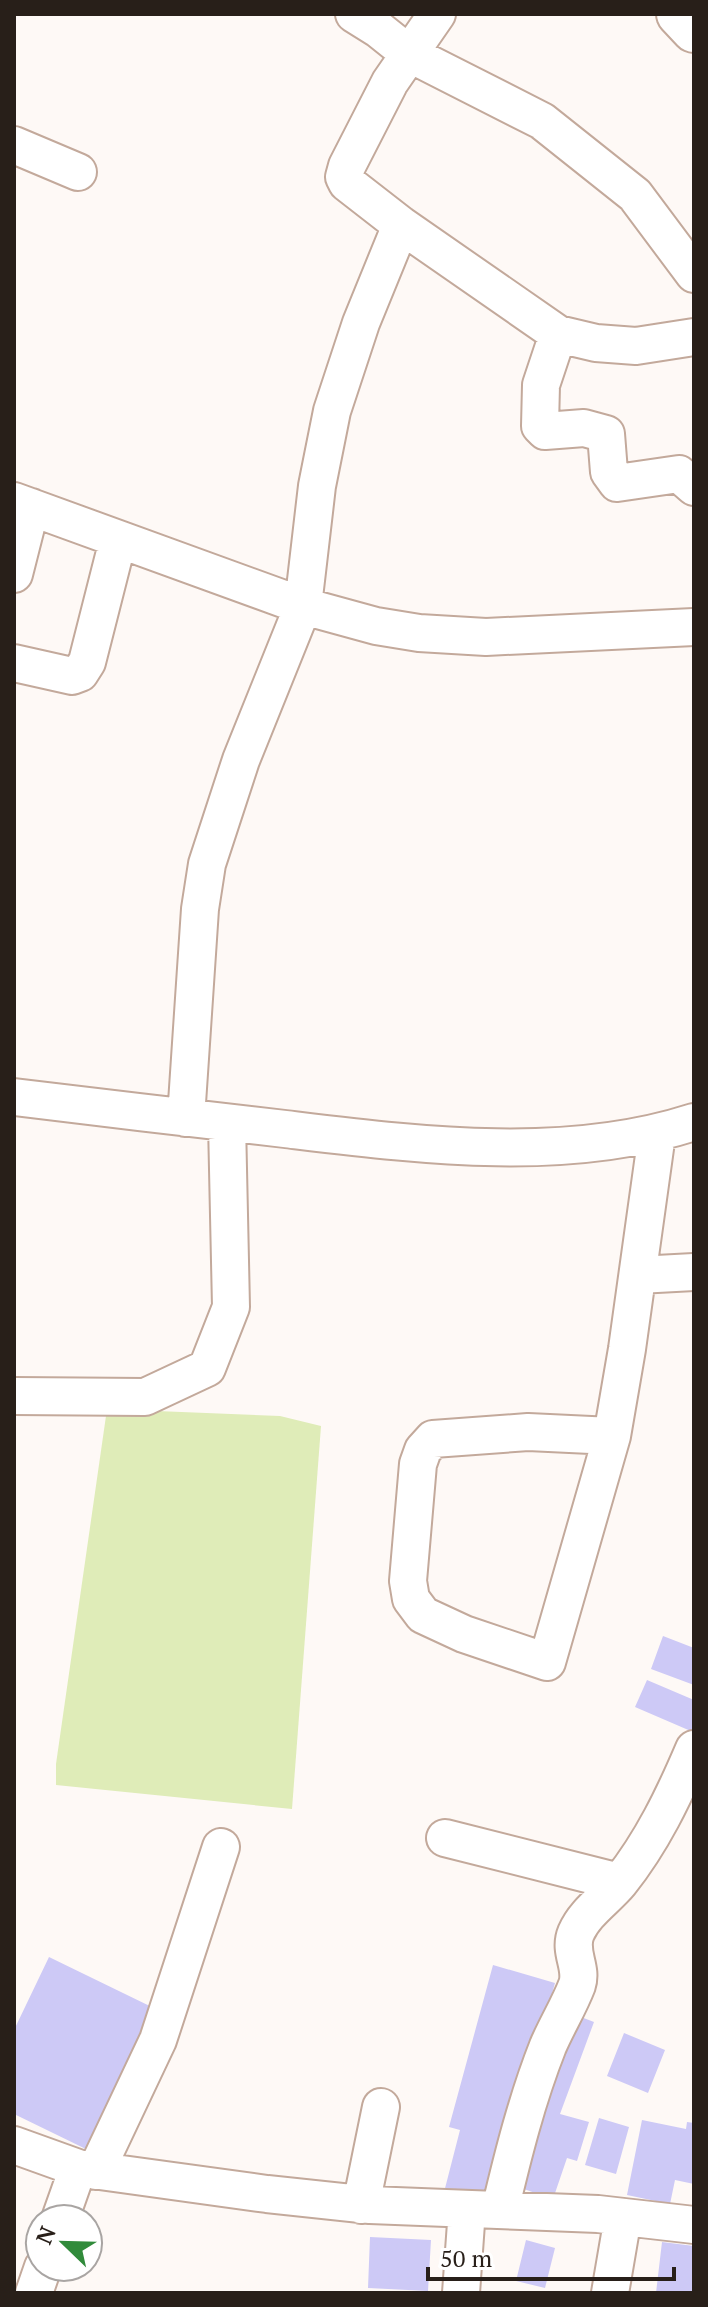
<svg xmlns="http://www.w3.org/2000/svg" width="708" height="2307" font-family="'PT Serif',serif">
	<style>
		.green { fill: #dfecb8 }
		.building { fill: #cdc9f6 }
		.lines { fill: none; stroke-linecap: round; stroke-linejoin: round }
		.minor-casing { stroke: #c3a99b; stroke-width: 40 }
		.major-casing { stroke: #c3a99b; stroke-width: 48 }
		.minor { stroke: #fff; stroke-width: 36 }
		.major { stroke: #fff; stroke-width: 44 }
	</style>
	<rect width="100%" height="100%" fill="#fef9f6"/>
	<path class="green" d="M107 1409 280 1416 321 1426 292 1809 56 1785V1764Z"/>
	<path class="building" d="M663 1636 694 1648V1685L651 1669Z
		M647 1680 694 1700 693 1732 635 1707Z
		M49 1957 160 2011 92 2152 14 2114V2030Z
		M493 1965 555 1983 495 2200H442L460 2130 449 2127Z
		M568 2012 594 2022 560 2114 589 2122 577 2161 567 2158 553 2199 509 2184Z
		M624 2033 665 2050 648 2093 607 2076Z
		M599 2118 629 2127 616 2174 585 2165Z
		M642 2120 686 2129 687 2122 694 2123V2184L675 2180 670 2204 627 2195Z
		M370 2237 431 2240 428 2291 368 2288Z
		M526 2240 555 2248 545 2288 516 2281Z
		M662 2242 694 2246V2293H656Z"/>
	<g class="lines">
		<defs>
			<path id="minor" d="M354 14 378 29 408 53 542 121 635 195 694 274
				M437 14 390 82 347 166 344 177 347 183 401 225 558 334 596 343 636 346 694 337
				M14 145 78 172
				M558 334 541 385 540 426 545 431 584 428 606 434 609 472 617 483 679 474 694 487
				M14 501 303 606 376 626 419 633 486 637 694 627
				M14 574 31 507
				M14 663 72 676 80 673 87 662 118 540
				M14 1097C104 1108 195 1119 285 1129 419 1145 564 1164 694 1122
				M186 1118 200 909 207 864 241 760 303 606 317 486 332 411 361 323 401 225
				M638 1275 694 1272
				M14 1396 145 1397 207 1368 231 1307 227 1123
				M612 1436 528 1432 433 1439 423 1450 418 1464 408 1581 411 1599 423 1615 464 1634 547 1662 612 1436 627 1349 657 1134
				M445 1838 619 1882
				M14 2145 78 2168 267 2194 370 2205 598 2214 694 2225
				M96 2171 158 2040 221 1847
				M361 2205 381 2107
				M500 2210C513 2155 527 2099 548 2046 557 2025 569 2006 577 1985 583 1967 568 1952 576 1933 585 1912 606 1899 620 1882 652 1842 674 1796 694 1749
				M60 2219 78 2168
				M34 2293 43 2267
				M461 2293 467 2209
				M610 2293 623 2217"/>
			<path id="major" d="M679 14 694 30"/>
		</defs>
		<use href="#minor" class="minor-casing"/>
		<use href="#major" class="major-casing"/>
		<use href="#minor" class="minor"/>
		<use href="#major" class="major"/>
	</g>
	<rect width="708" height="2307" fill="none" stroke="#281f19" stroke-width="32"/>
	<g transform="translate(64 2243) rotate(293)"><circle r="38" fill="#ffffff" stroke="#a9a5a3" stroke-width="2"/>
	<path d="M0-6L14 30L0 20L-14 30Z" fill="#318b3b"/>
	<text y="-12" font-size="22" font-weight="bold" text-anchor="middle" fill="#281f19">N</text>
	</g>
	<path d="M428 2267v12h246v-12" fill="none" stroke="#281f19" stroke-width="4"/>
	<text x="440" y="2267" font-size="24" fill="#281f19" stroke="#ffffff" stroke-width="6" paint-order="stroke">50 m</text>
</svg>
